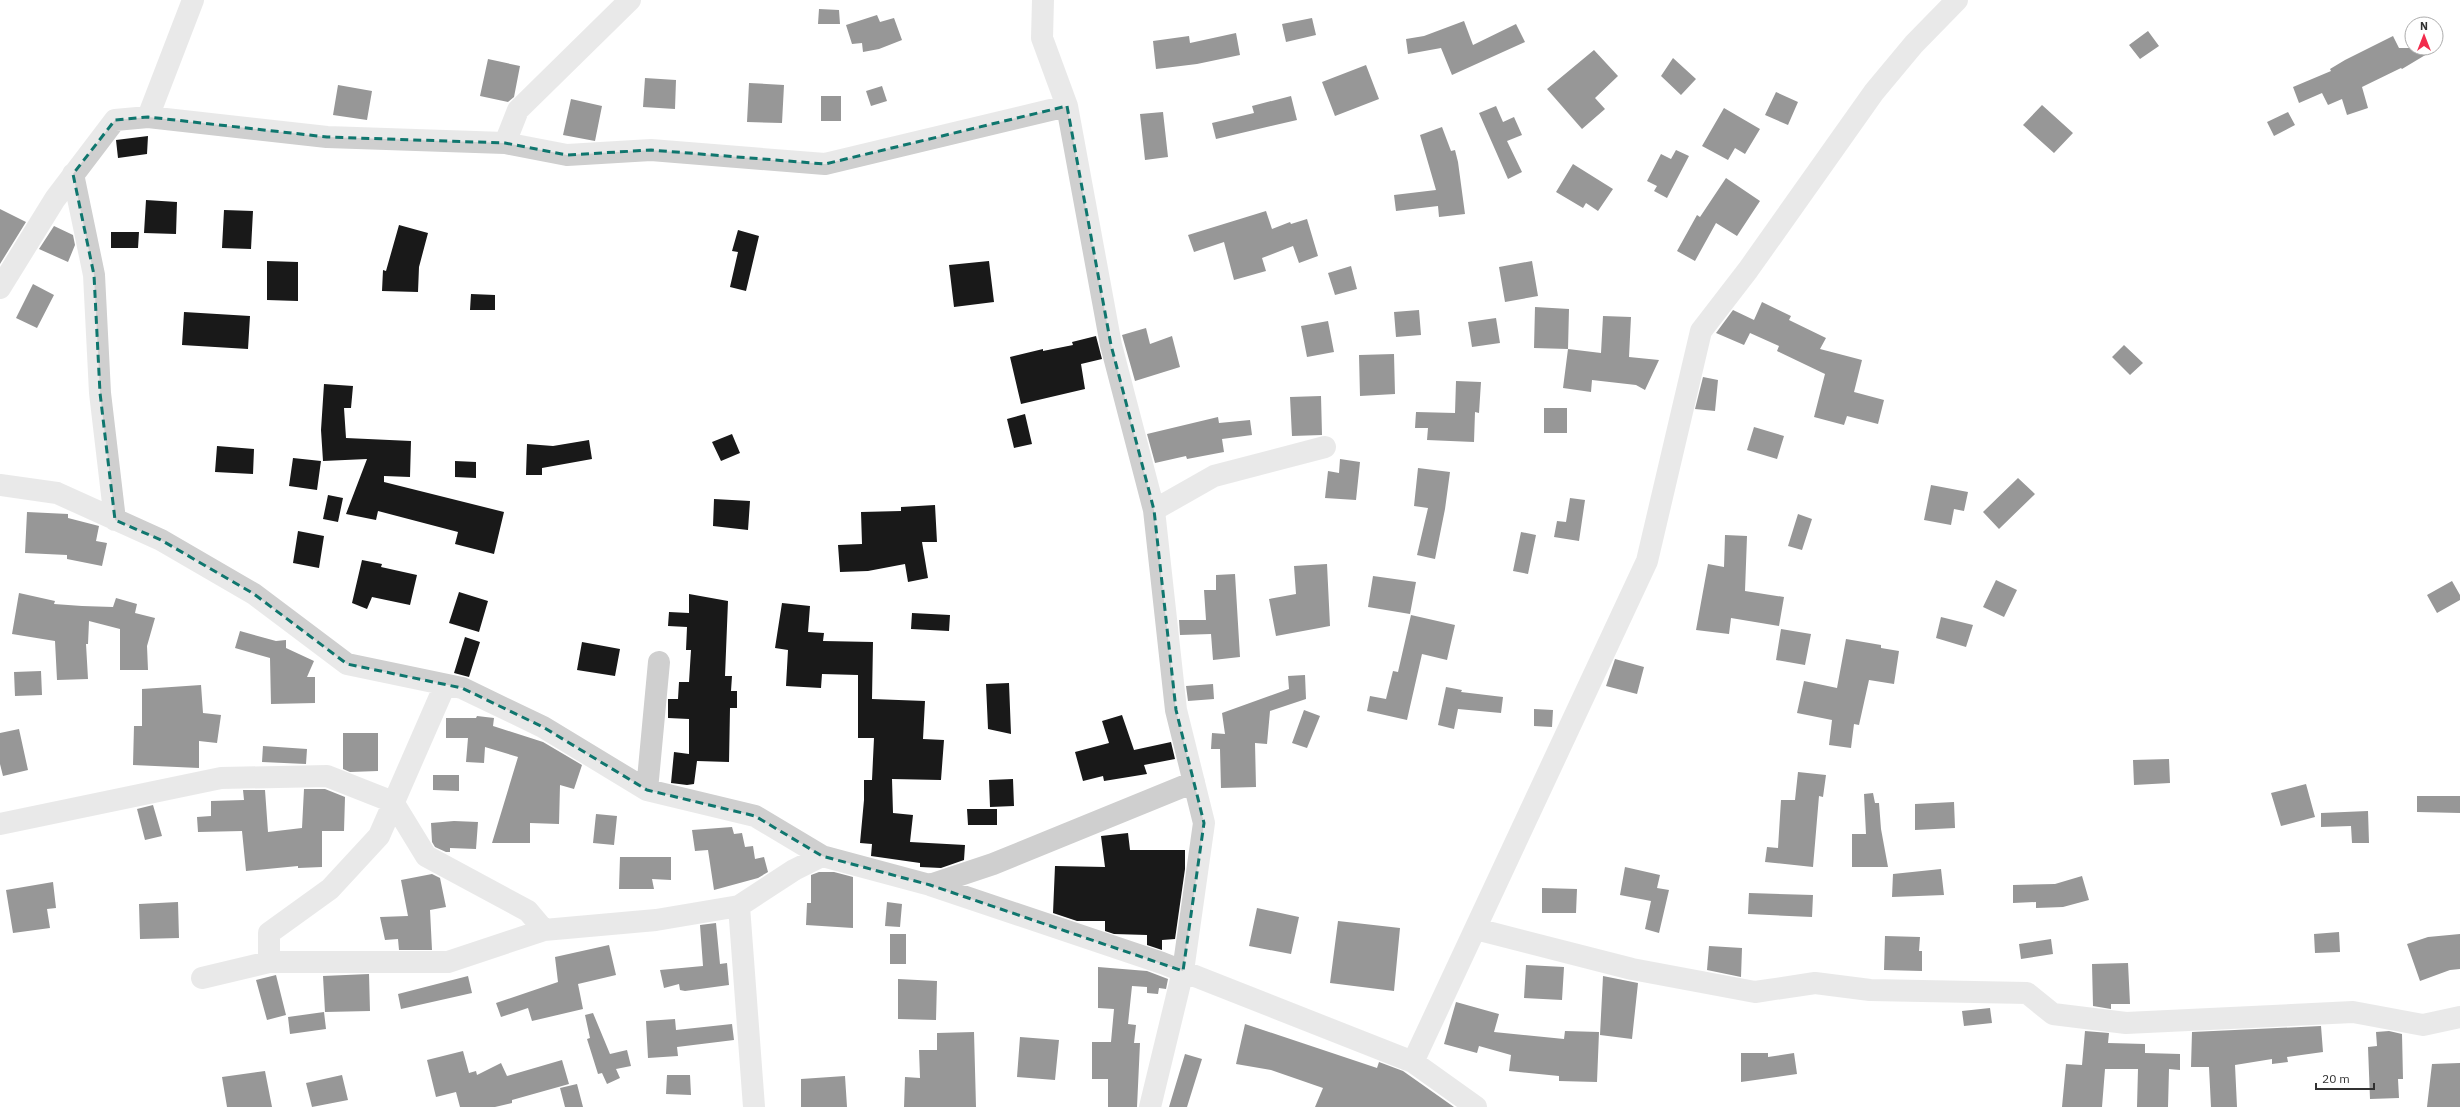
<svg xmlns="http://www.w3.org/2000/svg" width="2460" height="1107" font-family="'IBM Plex Sans',sans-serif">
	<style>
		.building { fill: #191919 }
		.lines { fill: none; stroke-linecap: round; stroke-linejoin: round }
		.minor { stroke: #cfcfcf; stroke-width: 22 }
		.marked { fill: none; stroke: #0f766e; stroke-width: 3; stroke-dasharray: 8 5; stroke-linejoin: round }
	</style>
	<rect width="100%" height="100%" fill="#fff"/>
	<path class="building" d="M819 9 839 10 840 24H818Z
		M877 15 880 22 894 18 902 40 879 49 863 52 862 43 852 44 846 25Z
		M1312 18 1316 35 1286 42 1282 24Z
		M1464 21 1473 45 1516 24 1525 42 1452 75 1441 48 1408 54 1406 39 1424 36Z
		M2148 31 2159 46 2140 59 2129 45Z
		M1236 33 1240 55 1197 64 1156 69 1153 41 1189 36 1190 43Z
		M2393 36 2399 48H2437L2402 69 2401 68 2362 87 2368 108 2347 115 2342 99 2328 105 2322 93 2299 103 2293 87 2331 71 2330 69 2345 60Z
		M1594 50 1618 76 1595 98 1605 109 1582 129 1547 89Z
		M1673 58 1696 79 1681 95 1661 76Z
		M488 59 520 66 514 97 508 102 480 96Z
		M1366 65 1379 99 1335 116 1322 82Z
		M645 78 676 80 675 109 643 107Z
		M749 83 784 85 782 123 747 122Z
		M338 85 372 91 367 120 333 115Z
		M882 86 887 101 871 106 866 91Z
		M1776 92 1798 102 1788 125 1765 115Z
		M821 96H841V121H821Z
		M1291 96 1297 120 1216 139 1212 123 1254 113 1252 106Z
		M571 99 602 106 595 141 563 135Z
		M2042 105 2073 133 2054 153 2023 125Z
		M1496 106 1503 122 1514 117 1522 135 1507 141 1522 172 1508 179 1479 113Z
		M1724 108 1760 129 1745 154 1735 148 1728 160 1702 146Z
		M1163 112 1168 157 1145 160 1140 114Z
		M2288 112 2295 125 2274 136 2267 122Z
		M1442 127 1451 151 1455 150 1458 162 1465 214 1439 217 1438 206 1396 211 1394 195 1436 190 1420 135Z
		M148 136 147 154 118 158 116 140Z
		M1676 150 1689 156 1667 198 1654 191 1657 186 1647 181 1661 154 1671 159Z
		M1573 164 1613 189 1598 211 1586 203 1583 208 1556 192Z
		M1726 178 1760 201 1737 236 1716 223 1695 261 1677 251 1697 215 1700 217Z
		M146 200 177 202 176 234 144 233Z
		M0 209 26 222 0 264Z
		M224 210 253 211 251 249 222 248Z
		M1266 211 1272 229 1290 222 1291 224 1307 219 1318 256 1299 263 1293 246 1262 258 1266 271 1234 280 1224 242 1194 252 1188 235Z
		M399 225 428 233 419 267 418 292 382 291 383 270 386 271Z
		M54 226 73 235 75 245 68 262 39 249Z
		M738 230 759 236 746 291 730 287 738 252 732 251Z
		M111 232H139L138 248H111Z
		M267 261 298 262V301L267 300Z
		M989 261 994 302 954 307 949 265Z
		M1532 261 1538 296 1505 302 1499 267Z
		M1351 266 1357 289 1335 295 1328 273Z
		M33 284 54 295 37 328 16 318Z
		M471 294 495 295V310H470Z
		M1762 302 1791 316 1789 320 1826 338 1820 349 1862 360 1854 392 1884 400 1878 424 1847 416 1844 425 1814 417 1825 374 1777 351 1779 346 1750 333 1744 345 1716 333 1733 310 1754 320Z
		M1535 307 1569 309 1568 349 1534 348Z
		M1419 310 1421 335 1396 337 1394 312Z
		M184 312 250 316 248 349 182 345Z
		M1603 316 1631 317 1629 357 1659 360 1645 390 1636 385 1592 380 1591 392 1563 388 1568 349 1601 353Z
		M1496 318 1500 343 1472 347 1468 322Z
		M1328 321 1334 352 1307 357 1301 326Z
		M1146 328 1150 344 1172 336 1180 367 1135 381 1122 335Z
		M1096 336 1102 359 1081 364 1085 389 1021 404 1010 357 1043 349V351L1073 345 1072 342Z
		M2124 345 2143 363 2130 375 2112 357Z
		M1394 354 1395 394 1360 396 1359 355Z
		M1703 377 1718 380 1715 411 1695 409Z
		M1456 381 1481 382 1479 413 1475 412 1474 442 1427 440 1428 428H1415L1416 412 1455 413Z
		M324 384 353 386 351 408H344L346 438 411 441 410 477 384 476V482L504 512 494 554 455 544 458 532 378 511 376 520 346 514 367 459 323 461 321 430Z
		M1321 396 1322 435 1292 436 1290 397Z
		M1544 408H1567V433H1544Z
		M1025 414 1032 444 1014 448 1007 419Z
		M1218 417 1219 423 1250 420 1252 435 1222 439 1224 452 1187 459 1186 456 1155 463 1147 434Z
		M1754 427 1784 436 1777 459 1747 450Z
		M732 434 740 453 721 461 712 442Z
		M589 440 592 459 542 468V475H526L527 444 553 446Z
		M217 446 254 449 253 474 215 472Z
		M293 458 321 461 317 490 289 486Z
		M1340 459 1360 462 1356 500 1325 498 1328 471 1339 473Z
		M455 461 476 462V478L455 477Z
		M1418 468 1450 472 1445 509 1435 559 1417 555 1428 508 1414 506Z
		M2018 478 2035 494 1999 529 1983 512Z
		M1931 485 1968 492 1964 511 1954 509 1951 525 1924 520Z
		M328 495 343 498 338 522 323 519Z
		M1570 498 1585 500 1579 541 1554 537 1557 521 1566 522Z
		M714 499 750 501 748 530 713 526Z
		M935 505 937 542H922L928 578 908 582 905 564 868 571 840 572 838 545 862 544 861 512 901 511V507Z
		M27 512 68 514V518L99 526 96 541 107 543 102 566 67 559V555L25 553Z
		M1798 514 1812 519 1802 550 1788 546Z
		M298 531 324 536 319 568 293 563Z
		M1521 532 1536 535 1528 574 1513 571Z
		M1725 535 1747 536 1745 591 1784 597 1779 626 1731 618 1729 634 1696 630 1708 564 1724 567Z
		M362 560 382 564 381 567 417 575 410 605 372 597 367 609 352 603Z
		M1327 564 1330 626 1276 636 1269 599 1296 594 1294 566Z
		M1235 574 1240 657 1213 660 1211 634 1180 635 1179 620H1206L1204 590H1216V575Z
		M1373 576 1416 582 1410 614 1368 607Z
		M1996 580 2017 590 2004 617 1983 607Z
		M2452 581 2460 595V600L2437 613 2427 595Z
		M459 592 488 601 479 632 449 623Z
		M19 593 55 601 54 604 82 606 113 607 116 598 137 604 135 613 155 618 147 646 148 670H120V629L89 621 88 644H86L88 679 57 680 55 641 12 634Z
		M689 594 728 601 725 676H732L731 691H737V708H730L729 762 697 761 694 784 687 785 671 783 674 752 689 754V719L668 718V699H678L679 682H689L691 650H686L687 627 668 626 669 612 689 613Z
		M782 603 810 606 808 632 824 633 823 641 873 642 872 699 925 701 923 739 944 740 941 780 892 779 893 813 913 815 910 842 965 845 964 860 941 868 920 867V863L871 856 872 844 860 843 864 800V780H872L874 738H858V675L822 674 821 688 786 686 788 650 775 648Z
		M912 613 950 615 949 631 911 629Z
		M1411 615 1455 625 1447 660 1422 654 1407 720 1367 711 1370 696 1386 699 1393 671 1398 672Z
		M1941 617 1973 625 1966 647 1936 638Z
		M1781 629 1811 634 1805 665 1776 660Z
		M240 631 276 641 286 640V648L314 661 307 677H315V703L271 704 270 658 235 648Z
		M465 637 480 642 469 677 454 673Z
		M1846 639 1881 645V648L1899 651 1894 684 1869 680 1859 725 1854 724 1851 748 1829 745 1832 720 1797 713 1804 681 1837 688Z
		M582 642 620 649 615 676 577 670Z
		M1615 659 1644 667 1637 694 1606 686Z
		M41 671 42 695 15 696 14 672Z
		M1305 675 1306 699 1270 711 1267 744 1255 743 1256 787 1221 788 1220 749H1211L1212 733 1225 734 1222 713 1289 689 1288 676Z
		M1009 683 1011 734 988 729 986 684Z
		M1213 684 1214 699 1188 701 1186 686Z
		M201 685 203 713 221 715 217 743 199 741V768L133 765 134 726H142V689Z
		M1446 687 1462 690 1461 692 1503 697 1501 713 1458 709 1454 729 1438 725Z
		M1534 709 1553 710 1552 727 1534 726Z
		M1304 710 1320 716 1307 748 1292 743Z
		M1122 715 1134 750 1171 742 1175 759 1144 765 1147 774 1104 781 1103 776 1083 781 1075 752 1109 743 1102 721Z
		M477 716 494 718 493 726 543 742 582 765 574 789 560 785 559 824 530 823V843H492L518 757 485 747 484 763 466 762 468 738H446V718H476Z
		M19 729 28 770 3 776 0 764V733Z
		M343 733H378V771L350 772 343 769Z
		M263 746 307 749 306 764 262 762Z
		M2169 759 2170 783 2134 785 2133 760Z
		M1798 772 1826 775 1823 797 1819 796 1813 867 1765 862 1767 847 1778 848 1781 800H1795Z
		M433 775H459V791L433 790Z
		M1013 779 1014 806 990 807 989 780Z
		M2306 784 2315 817 2281 826 2271 793Z
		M304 789H325L345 797 344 831H322V867L298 868V866L246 871 242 831 198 832 197 817 211 816V801L244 800 243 790H265L268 832 302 828Z
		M1873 793 1875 803H1879L1881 829 1888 867H1852V834H1866L1864 794Z
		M2417 796H2460V813L2417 812Z
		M1954 802 1955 828 1915 830V804Z
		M153 805 162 836 145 840 137 809Z
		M967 809H997V825H968Z
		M2368 811 2369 843H2352L2351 826 2321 827V813Z
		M596 814 617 816 614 845 593 843Z
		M454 821 478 822 476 849 450 848V852H446L435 847 432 842 431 823Z
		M732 827 734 834 742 833 745 847 753 846 755 859 764 857 768 872 758 878 714 890 708 850 695 851 692 830Z
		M1128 833 1130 850H1185V869L1175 939 1162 940V950L1147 945V935L1114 934 1105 931V921H1077L1053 913 1055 866 1105 867 1101 836Z
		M620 857H671V880L652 879 654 889H619Z
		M1625 867 1660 875 1657 888 1669 890 1659 933 1645 929 1651 901 1620 895Z
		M1941 869 1944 895 1892 897 1893 874Z
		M819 872H834L853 877V928L806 925 807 903H811V875Z
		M432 874 440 878 446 907 430 910 432 950H399L398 939 385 940 380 917 408 916 401 880Z
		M2082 876 2089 900 2063 907 2036 908V902L2013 903V885L2055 884Z
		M53 882 56 908 47 909 50 928 13 933 6 890Z
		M1542 888 1577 889 1576 913H1542Z
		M1749 893 1813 895 1812 917 1748 914Z
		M178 902 179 938 140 939 139 904Z
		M887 902 902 904 900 927 885 926Z
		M1257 908 1299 917 1291 954 1249 946Z
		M1338 921 1400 928 1394 991 1330 983Z
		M716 923 720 964 727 963 729 985 685 991 680 990 679 984 664 988 660 970 703 966 700 925Z
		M2339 932 2340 952 2315 953 2314 934Z
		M890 934H906V964H890Z
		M2460 934V969L2450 970 2420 981 2407 944 2428 937Z
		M1885 936 1920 937 1919 951H1922V971L1884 970Z
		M2051 939 2053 954 2021 959 2019 944Z
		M609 945 616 975 578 984 583 1009 532 1021 528 1008 501 1017 496 1003 558 982 555 957Z
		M1709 946 1742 948 1741 977 1707 970Z
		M2128 963 2130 1004H2111V1009L2093 1006 2092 964Z
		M1526 965 1564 967 1562 1000 1524 998Z
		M1098 967 1147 971 1168 979 1166 989 1159 988 1158 994 1147 993V987L1132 986 1128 1024 1136 1025 1134 1043H1140L1137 1107H1108V1079H1092V1042H1111L1114 1009 1098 1008Z
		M369 974 370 1011 325 1012 323 976Z
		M276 975 286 1015 267 1020 256 980Z
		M468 976 472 993 401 1009 398 994Z
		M1603 976 1638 983 1632 1039 1600 1035Z
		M898 979 937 981 936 1020 898 1019Z
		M1456 1002 1499 1014 1494 1032 1564 1039 1565 1031 1599 1032 1597 1082 1559 1081V1076L1509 1071 1511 1055 1479 1046 1477 1053 1444 1044Z
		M1990 1008 1992 1023 1964 1026 1962 1011Z
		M324 1012 326 1029 290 1034 288 1017Z
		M593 1013 610 1054 627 1050 631 1066 616 1069 620 1078 607 1084 602 1073 598 1074 587 1039 590 1038 585 1015Z
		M675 1019 676 1030 732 1024 734 1040 677 1047 678 1056 648 1058 646 1021Z
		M1245 1024 1377 1068 1379 1062 1403 1071 1454 1107H1315L1323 1088 1271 1070 1236 1064Z
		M2321 1026 2323 1052 2287 1057 2288 1062 2272 1064V1059L2235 1065 2237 1107H2211L2209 1067H2191L2192 1032Z
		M2085 1031 2109 1033 2108 1043 2145 1044V1053L2180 1054V1070L2169 1069 2168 1107H2137L2138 1069H2105L2102 1107H2062L2066 1064 2082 1065Z
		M2389 1031 2402 1034 2403 1079H2398L2399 1098 2370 1099 2368 1047 2377 1046 2376 1032Z
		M974 1032 976 1107H904L905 1077 920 1078 919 1050H937V1033Z
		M1020 1037 1059 1040 1055 1080 1017 1077Z
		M463 1051 469 1073 476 1071 477 1075 501 1063 507 1076 562 1060 569 1084 512 1100V1103L495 1107H460L456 1092 436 1097 427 1060Z
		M1741 1053H1768V1057L1794 1053 1797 1074 1741 1082Z
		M1185 1054 1202 1059 1187 1107H1169Z
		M2460 1063V1107H2427L2432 1064Z
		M265 1071 272 1107H227L222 1077Z
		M342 1075 348 1100 312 1107 306 1083Z
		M667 1075H690L691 1095 666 1094Z
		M845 1076 847 1107H801V1079Z
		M577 1084 583 1107H565L560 1088Z"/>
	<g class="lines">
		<path class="minor" d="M1043 0 1042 38 1067 106 1111 345 1154 510 1176 710 1204 823 1183 971 1150 1107
			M148 117 193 0
			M505 143 518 110 630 0
			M73 174 94 275 100 393 115 520
			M0 288 55 199 115 120 148 117 327 137 505 143 567 155 651 150 825 164 1067 106
			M0 485 57 493 161 540 254 594 347 664 462 688 543 727 647 790 755 816 822 856 930 885 1162 963 1413 1062 1647 561 1701 331 1748 270 1874 92 1914 44 1957 0
			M1154 510 1214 476 1325 447
			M647 790 659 662
			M0 824 221 778 327 776 393 802 426 856 528 911 544 930
			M930 885 993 864 1194 782
			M739 906 754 1107
			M1476 929 1632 969 1755 992 1815 983 1870 990 2027 993 2053 1014 2126 1023 2353 1012 2423 1025 2460 1017
			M269 962V933L330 889 379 836 445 685
			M202 978 269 962H448L544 930 656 920 739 906 794 870 822 856
			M1413 1062 1476 1107"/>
	</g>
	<path d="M0 0H2460V1107H0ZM1067 106 1111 345 1154 510 1176 710 1204 823 1183 971 930 885 822 856 755 816 647 790 543 727 462 688 347 664 254 594 161 540 115 520 100 393 94 275 73 174 115 120 148 117 327 137 505 143 567 155 651 150 825 164Z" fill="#fff" fill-opacity=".55" fill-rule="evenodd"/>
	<path class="marked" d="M1067 106 1111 345 1154 510 1176 710 1204 823 1183 971 930 885 822 856 755 816 647 790 543 727 462 688 347 664 254 594 161 540 115 520 100 393 94 275 73 174 115 120 148 117 327 137 505 143 567 155 651 150 825 164Z"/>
	<g transform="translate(2424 36)"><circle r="19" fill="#ffffff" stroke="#adadad"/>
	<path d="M0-3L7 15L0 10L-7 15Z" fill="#f22c4d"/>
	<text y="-6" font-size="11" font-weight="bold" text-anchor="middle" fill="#323232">N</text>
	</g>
	<path d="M2316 1083v6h58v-6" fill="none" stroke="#323232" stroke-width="2"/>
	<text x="2322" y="1083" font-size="12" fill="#323232" stroke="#ffffff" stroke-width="3" paint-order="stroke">20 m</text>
</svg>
